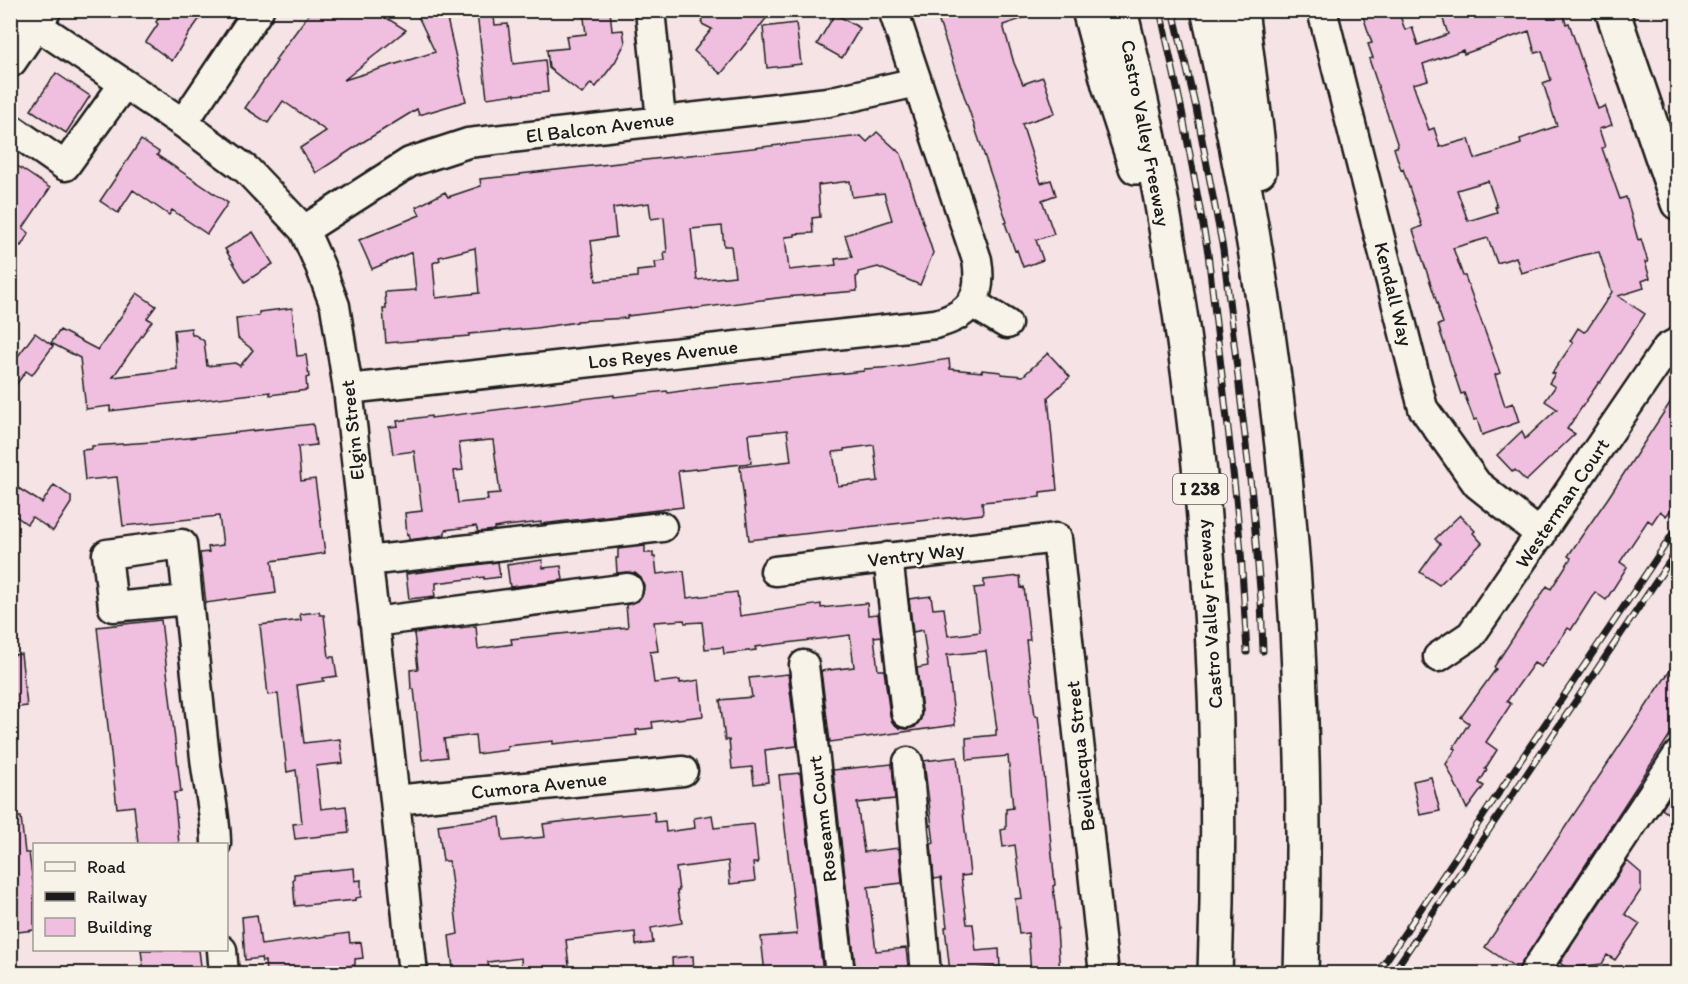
<svg xmlns="http://www.w3.org/2000/svg" width="1688" height="984" font-family="Itim,sans-serif">
	<style>
		.building { fill: #f0bfdf; stroke: #1c1c1c; stroke-width: 1.5; fill-rule: evenodd }
		.lines { fill: none; stroke-linecap: round; stroke-linejoin: round }
		.minor-casing { stroke: #1c1c1c; stroke-width: 33 }
		.major-casing { stroke: #1c1c1c; stroke-width: 38 }
		.highway-casing { stroke: #1c1c1c; stroke-width: 38 }
		.minor { stroke: #f7f3e8; stroke-width: 28 }
		.major { stroke: #f7f3e8; stroke-width: 33 }
		.highway { stroke: #f7f3e8; stroke-width: 33 }
		.rail-casing { stroke: #1c1c1c; stroke-width: 7 }
		.rail { stroke: #f7f3e8; stroke-width: 4.5; stroke-dasharray: 14; stroke-linecap: butt }
		.labels { text-anchor: middle; dominant-baseline: central; stroke-width: 4.5; stroke-linejoin: round; paint-order: stroke }
		.shield { fill: #f7f3e8; stroke: #5e5c59; stroke-width: 1.5 }
		.shield-label { font-size: 18px; font-weight: bold; fill: #1c1c1c }
		.street-label { font-size: 20px; fill: #1c1c1c; stroke: #f7f3e8 }
	</style>
	<rect width="100%" height="100%" fill="#f5e3e5"/>
	<filter id="ink" filterUnits="userSpaceOnUse"><feTurbulence type="fractalNoise" baseFrequency=".0167" numOctaves="2"/><feDisplacementMap in="SourceGraphic" scale="12" xChannelSelector="R" yChannelSelector="G"/><feConvolveMatrix kernelMatrix="1 2 1 2 8 2 1 2 1" color-interpolation-filters="sRGB"/></filter>
	<g filter="url(#ink)">
		<path class="building" d="M163 10H206L190 32 172 61 146 42 158 24 156 22Z
			M312 10H374L406 30 344 80 435 52 415 10H445L466 101 419 115 417 109 363 142 316 173 300 148 326 131 283 101 268 123 245 108 277 61 275 60Z
			M583 10H610L612 31 623 30 625 43 615 62 596 87 591 83 582 94 549 68 547 50 568 48 566 36 586 34Z
			M701 10H773L721 74 694 51 712 29 702 24Z
			M935 10H1036V14L1003 25 1014 63 1023 84 1043 77 1055 113 1022 124 1041 183 1051 180 1056 195 1042 200 1054 234 1036 240 1043 260 1023 267 1017 250 1015 251 1005 223 1007 222Z
			M1361 10H1398L1405 30 1412 27 1418 45 1448 34 1440 10H1562L1566 24 1569 23 1598 109 1605 106 1612 125 1599 129 1605 147 1602 148 1620 199 1626 197 1638 240 1641 239 1648 262H1645L1650 278 1642 281 1644 288 1618 296 1645 314 1600 383 1599 382 1567 429 1575 434 1526 481 1515 470 1513 472 1497 455 1522 431 1525 439 1557 409 1545 401 1555 387 1549 383 1555 374 1552 373 1573 343 1570 341 1578 328 1584 332 1587 330 1612 292 1599 252 1583 255 1521 273 1516 257 1497 263 1488 238 1453 248 1463 276H1465L1500 373 1495 375 1505 406 1513 403 1519 422 1482 435 1477 419 1474 420 1464 393 1461 394 1438 325 1443 323 1438 309H1439L1413 230 1422 226 1403 169 1401 170 1394 148 1398 146 1369 59 1373 58 1368 44 1372 43ZM1529 31 1535 53 1542 51 1551 80 1543 83 1557 126 1520 139 1521 144 1475 159 1469 139 1440 147 1434 128 1429 130 1413 84 1428 80 1423 64 1463 50 1464 54ZM1488 181 1497 207H1495L1497 212 1468 221 1457 190Z
			M493 11 495 25 508 24 513 64 545 60 548 92 515 95V94L487 98 477 13Z
			M835 14 860 28 842 58 817 44Z
			M796 23 801 64 767 68 763 27Z
			M56 73 90 96 66 133 31 110Z
			M877 132 901 154 933 253 920 285 878 267 858 272V276L856 277 857 291 785 297 692 309V308L627 316V318L577 321V322L536 328 469 334V336L386 343 383 309H386L385 292 416 290 412 252 372 269 359 240 420 215 416 207 445 192 448 197 481 186 480 179 520 175V174L861 136 867 142ZM850 181 852 197 884 193 892 220 845 235 852 257 835 259 836 265 789 270 785 237 795 236V234L813 233 812 218 820 217 818 185ZM649 203 651 219 664 217 667 252H664L665 261 655 262 656 269 637 271V277L596 281 591 241 616 237 613 208ZM722 226 724 246H731L735 276 697 280 691 229ZM475 248 479 293 436 298 433 263 440 260 439 257Z
			M141 140 159 152 157 155 228 203 207 234 172 210 169 215 133 190 118 213 100 201Z
			M10 161 50 188 23 228 29 233 21 246 14 242 10 247Z
			M253 232 273 264 245 282 225 249Z
			M137 293 156 306 147 318 152 321 113 377 177 369 174 330 191 328 192 335H195L204 341 207 366 235 363 240 366 253 350 238 338 236 318 259 316V312L292 308 297 356 306 355 309 377 306 378 307 390 270 395V392L110 411V406L86 409 80 358 51 343 60 330 98 350Z
			M35 333 53 346 32 375 26 371 10 393V367Z
			M1048 353 1070 377 1048 397 1057 490 1040 492V497L982 502 983 514 749 540 740 467 791 461 787 430 748 434 751 463 678 471 683 507 541 524V522L506 526 494 528V530L478 532 476 526 445 530V535L409 540V534L407 535 405 513 422 511 414 451 393 454 389 427 398 426 397 421 431 416V418L614 395V397L667 391 668 393 709 387 864 371V369L897 367 949 359 950 369 982 372V370L1001 372V374L1023 376ZM490 440H493L500 493 487 494 488 500 458 503 454 471 463 470 459 443ZM874 445 878 481 838 486 833 452 844 451V449Z
			M1677 392V502L1666 516 1660 511 1652 523 1648 520 1620 562 1627 567 1606 600 1595 592 1571 630 1568 628 1541 667 1534 663 1507 701 1511 704 1486 742 1497 750 1485 769 1487 770 1479 783 1484 786 1467 809 1446 764 1456 749 1453 748 1469 723 1461 717 1496 669 1494 667 1547 586 1551 589 1571 558 1568 556 1581 537 1608 498Z
			M313 424 316 445 298 447 301 481 315 479 325 553 272 561 276 593 206 603 200 553 209 552 208 547 223 545 219 516 123 526 117 477 85 480 82 450 92 449V446L152 442Z
			M10 483 42 503 54 485 71 497V503L53 531 32 517 27 524 10 512Z
			M1460 515 1475 531 1473 533 1482 543 1439 585 1420 572 1440 544 1435 539Z
			M645 546V553H653V557H655L657 574 684 571 687 598 737 592 740 616 821 604V608L867 603 868 615 878 614 881 636 874 637 878 670H884L890 715 892 722 899 728 907 729 915 727 921 719 922 711 917 668 928 666 923 630 913 632 909 599 931 596 933 609 944 608 948 636 980 632 974 588 984 587V580L1020 576 1021 588 1024 587 1030 640H1026L1035 716H1038L1042 753 1055 885 1053 886 1058 929 1057 930 1060 974H1031L1028 933 1019 934 1015 899 1022 898 1015 845 1003 847 1001 830 1006 829V809L1013 808 1008 756 967 760 966 738 996 735V730H997L986 651 947 655 955 725 830 742 821 671 854 667 850 635 755 647 756 650 724 654 723 647 705 649 702 622 685 623 684 620 654 622 658 651 650 652 654 683 680 680V683L699 680 703 716 652 722 653 728 636 730 637 735 553 744V741L507 746V750L477 754 475 735 444 739 447 757 422 760 414 689H411L410 670 418 669 414 633 476 626 478 649 512 644 511 639 628 627 626 605 638 601 643 594 644 585 641 578 635 573 626 572 617 573 616 558H618V549Z
			M542 560 543 568 561 566 563 580 510 587 507 565Z
			M498 562 500 577 484 579V577L436 583V590H434L435 596 409 599 406 574Z
			M319 612 320 615H324L329 657H334L337 676 323 678 324 681 297 685 304 743 340 739 343 763 316 766 321 809 346 806 349 833 295 839 293 824 302 823 296 770 287 772 278 694 268 695 260 625 301 620 300 614Z
			M161 620 181 792 174 793 179 844H138L134 806 117 808 97 627Z
			M21 654 27 706 10 708V655Z
			M1677 660V724L1518 969 1485 947Z
			M788 674 797 746 765 750 768 782 754 784 752 767 732 769 729 740H725L720 700 752 697 749 678Z
			M957 757 970 875 961 876 967 924H973L976 951 999 949 1000 967 978 969 979 974H955V972H950L945 927H947L941 878 934 879 931 844 934 843 924 761Z
			M892 764 895 799 857 803 864 852 899 848 902 883 868 887 876 951 906 948 909 974H856L833 770Z
			M800 773 823 974H765L761 937 797 934 779 775Z
			M1431 777 1440 811 1420 815 1413 781Z
			M1677 786V820L1662 809Z
			M654 812 655 822 665 821 666 832 695 828 694 818 712 815 714 828 754 824 758 863H753L755 881 730 884 728 861 676 868 679 891H677L682 923 651 928 653 943 636 945 635 932 566 940 570 974H522L521 958 488 962 489 974H457L456 968H453L449 936 458 934 449 861H443L438 825 500 817 503 841 545 837 543 824 609 816Z
			M10 817H21L25 853H29L34 890V930L10 933Z
			M1627 861 1641 873V890L1625 914 1640 924 1615 960 1607 955 1602 964 1567 968 1560 963Z
			M354 868 355 881 361 880V897L356 898V900L295 906 293 879H294V874Z
			M257 915 261 945 349 933 350 943 361 942 363 958 355 959V965L288 973V969L266 972 265 961 262 962 261 958 245 960 242 917Z
			M141 950H199L202 974H144Z
			M693 956 694 974H673L672 958Z"/>
		<g class="lines">
			<defs>
				<path id="minor" d="M18 10 35 24 183 123 247 170 304 230 320 266 335 306 348 389 395 800 413 974
					M650 10 661 120
					M1322 10 1423 408 1477 484 1541 535
					M183 123 259 10
					M10 128 65 166 124 84
					M304 230 410 162 468 143 828 102 917 82
					M972 303 1007 324
					M348 389 935 324C971 315 983 296 977 260L893 10
					M888 557 906 713
					M367 561 662 527
					M775 571 1057 538 1104 974
					M188 600 113 607 107 554 182 544C190 616 198 687 205 758 208 787 216 816 216 844
					M374 622 628 588
					M1438 657 1471 635 1667 348 1678 342
					M804 665 840 974
					M908 762 926 974
					M395 800 683 771
					M222 950 224 974
					M1533 974 1678 755"/>
				<path id="major" d="M1612 10 1678 203
					M10 60 44 10"/>
				<path id="highway" d="M1089 10 1109 85 1136 167
					M1120 10C1198 324 1227 651 1215 974
					M1208 10C1218 53 1226 96 1235 139 1290 414 1310 694 1301 974
					M1241 10 1257 137 1259 171"/>
			</defs>
			<use href="#minor" class="minor-casing"/>
			<use href="#major" class="major-casing"/>
			<use href="#highway" class="highway-casing"/>
			<use href="#minor" class="minor"/>
			<use href="#major" class="major"/>
			<use href="#highway" class="highway"/>
			<defs>
				<path id="rail" d="M1160 10 1182 111 1208 253 1236 498 1241 552 1247 652
					M1173 10 1196 108 1223 249 1252 496 1261 601 1263 651
					M1377 974 1678 526
					M1392 974 1678 549"/>
			</defs>
			<use href="#rail" class="rail-casing"/>
			<use href="#rail" class="rail"/>
		</g>
	</g>
	<g class="labels">
		<rect class="shield" x="1173" y="474" width="54" height="30" rx="4.5"/>
		<g class="shield-label">
			<text x="1200" y="489">I 238</text>
		</g>
		<g class="street-label">
			<text transform="translate(600 127) rotate(-7)">El Balcon Avenue</text>
			<text transform="translate(1146 133) rotate(79)">Castro Valley Freeway</text>
			<text transform="translate(1394 294) rotate(76)">Kendall Way</text>
			<text transform="translate(663 354) rotate(-6)">Los Reyes Avenue</text>
			<text transform="translate(352 430) rotate(-96)">Elgin Street</text>
			<text transform="translate(1562 503) rotate(-56)">Westerman Court</text>
			<text transform="translate(916 554) rotate(-7)">Ventry Way</text>
			<text transform="translate(1209 614) rotate(-94)">Castro Valley Freeway</text>
			<text transform="translate(1080 756) rotate(-96)">Bevilacqua Street</text>
			<text transform="translate(539 785) rotate(-6)">Cumora Avenue</text>
			<text transform="translate(822 819) rotate(-97)">Roseann Court</text>
		</g>
	</g>
	<rect width="1688" height="984" fill="none" stroke="#f7f3e8" stroke-width="36"/>
	<rect x="18" y="18" width="1652" height="948" fill="none" stroke="#1c1c1c" stroke-width="2" filter="url(#ink)"/>
	<rect x="33" y="843" width="195" height="108" fill="#f7f3e8" stroke="#9f9d96" stroke-width="1.5"/>
	<rect x="45" y="862" width="30" height="9" fill="#f7f3e8" stroke="#9f9d96" stroke-width="1.5"/>
	<text x="87" y="873" font-size="18" fill="#1c1c1c">Road</text>
	<rect x="45" y="892" width="30" height="9" fill="#1c1c1c" stroke="#9f9d96" stroke-width="1.5"/>
	<text x="87" y="903" font-size="18" fill="#1c1c1c">Railway</text>
	<rect x="45" y="918" width="30" height="18" fill="#f0bfdf" stroke="#9f9d96" stroke-width="1.5"/>
	<text x="87" y="933" font-size="18" fill="#1c1c1c">Building</text>
</svg>
